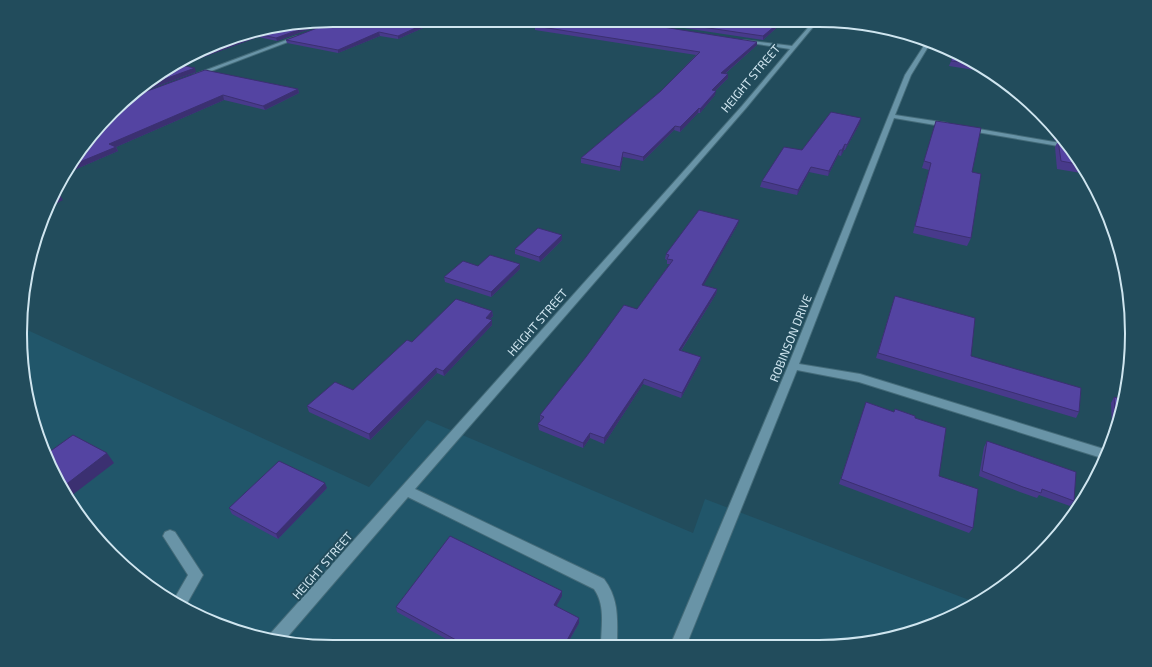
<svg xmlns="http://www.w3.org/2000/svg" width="1152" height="667" font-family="'Exo 2',sans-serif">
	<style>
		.built { fill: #21566a }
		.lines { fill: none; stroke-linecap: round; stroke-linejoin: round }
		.minor-casing { stroke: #446b79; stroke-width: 2 }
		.minor { fill: #6994a7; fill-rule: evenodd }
		.wall { fill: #483a8b }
		.shaded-wall { fill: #3b3071 }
		.building { fill: #5444a2; stroke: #3b3071 }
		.labels { text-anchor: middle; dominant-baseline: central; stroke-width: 4; stroke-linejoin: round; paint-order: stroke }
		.street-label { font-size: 12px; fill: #cfe5ef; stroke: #224c5c }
		.rim { fill: none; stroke: #cfe5ef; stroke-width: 2 }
	</style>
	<rect width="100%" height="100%" fill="#224c5c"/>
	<path class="built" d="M23 328 369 487 427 420 693 533 705 499 977 603 919 630 839 646H313L233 630 160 594 98 540 44 453 21 354Z"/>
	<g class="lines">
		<defs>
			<path id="minor" d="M814 21H818L746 108 415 489 604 579C620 600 617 622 617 646H601C601 626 606 606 594 589L408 497 284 641 268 637 270 634 742 106 790 49 745 42 743 40 792 46Z
				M297 36 301 37 198 76 193 75Z
				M927 41 931 42 911 75 895 115 947 123 950 125 947 127 894 118 799 364 860 374 1107 450 1109 451 1105 459 859 382 797 370 686 646H670L788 366 905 75Z
				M967 127 1066 144 1070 148 965 130V128Z
				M170 530 175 532 203 575 185 607 173 601 188 575 163 536 165 532Z"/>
		</defs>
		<use href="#minor" class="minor-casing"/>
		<use href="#minor" class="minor"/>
	</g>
	<path class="wall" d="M334 20 277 41 258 37 181 65 196 72 133 95 143 85 233 37Z
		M338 20H441L398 39 380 36 338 53 287 43 286 40Z
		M485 20H619L757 45 725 74H728V78L715 91V95L700 113H698L680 132 674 130 643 161 623 157 620 171 581 163V158L661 91 696 55 535 30V27Z
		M631 20 784 21 763 40Z
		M954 54 983 68 981 71 949 66Z
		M298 89 299 93 265 110 224 100 116 147 118 151 67 173 73 159 131 97Z
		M936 121 972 172 971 238 967 246 913 233 929 170 922 168Z
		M860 123 845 150H844L841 156 838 155 828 176 809 172 797 195 760 187 762 181 802 150Z
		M1053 127 1079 159 1087 174 1057 169 1055 147 1058 141 1054 140Z
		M738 224 703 285 717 289 716 294 681 351 701 357 700 362 681 398 643 384 604 444 590 438 583 448 539 430 538 424 541 421 540 420V415L637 309 670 264H667V260L665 259 666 254Z
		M562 235V240L540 262 515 254V249Z
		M520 264V269L491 297 445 282 444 277Z
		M895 296 971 356 1079 412 1076 418 876 358Z
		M492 311 493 316 490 319 492 325 444 376 437 373 370 440 309 412 307 406 353 390 412 342Z
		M1114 397 1124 400 1115 429 1112 428 1111 403Z
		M866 402 894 412 895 409 915 418 939 476 973 528 969 533 839 484Z
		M987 441 1074 501 1070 506 1039 495 1037 498 1020 492 979 476 984 447Z
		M327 488 278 539 232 514 229 508Z
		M562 596 556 606 579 623 566 646H459L397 612 396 607Z"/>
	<path class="shaded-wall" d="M335 20 277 41 276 38 318 23Z
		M433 20H441L398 39V36Z
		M781 21H784L763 40V36Z
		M379 32 380 36 338 53V50Z
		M257 34 258 37 177 67 201 54Z
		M757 42V45L721 77V73Z
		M195 68 196 72 133 95 140 88Z
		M728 74V78L712 94V90Z
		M298 89 299 93 265 110 263 106Z
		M716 91 715 95 700 113V109Z
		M223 95 224 100 116 147 118 151 67 173 70 166 109 144Z
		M699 108 698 113 680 132V127Z
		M861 118 860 123 845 150 847 145Z
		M675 126 674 130 643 161V157Z
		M845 144 844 150 841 156 842 150Z
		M840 150 838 155 828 176 829 171Z
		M623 152V157L620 171V167Z
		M811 167 809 172 797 195 798 190Z
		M60 195 63 200 52 206 55 198Z
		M739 220 738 224 701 290 702 285Z
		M562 235V240L540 262 539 257Z
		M520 264V269L491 297V292Z
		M717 289 716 294 678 355 679 350Z
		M492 311 493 316 486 323V318Z
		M492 320V325L444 376 443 371Z
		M701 357 700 362 681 398 682 393Z
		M436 368 437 373 370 440 369 434Z
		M644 379 643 384 604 444V438Z
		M590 433V438L583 448V443Z
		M107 453 114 463 71 496 64 486Z
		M325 483 327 488 278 539 276 534Z
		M562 591V596L554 610V605Z
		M579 618V623L566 646H564Z"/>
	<path class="building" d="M338 20H433L398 36 379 32 338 50 286 40Z
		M511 20H619L757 42 721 73 728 74 712 90 716 91 700 109 699 108 680 127 675 126 643 157 623 152 620 167 581 158 661 91 700 52 535 26 539 24Z
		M654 20 781 21 763 36Z
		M318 23 276 38 257 34 201 54 233 37Z
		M954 54 976 64 951 61Z
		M180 65 195 68 140 88 143 85Z
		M205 70 298 89 263 106 223 95 109 144 116 147 70 166 73 159 131 97Z
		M831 112 861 118 847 145 845 144 842 150H840L829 171 811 167 798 190 762 181 784 147 802 150Z
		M936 121 981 128 972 172 981 174 971 238 915 226 931 163 924 161Z
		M1058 140H1064L1079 159 1082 165 1061 161Z
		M57 194 60 195 55 198Z
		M699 210 739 220 702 285 717 289 679 350 701 357 682 393 644 379 604 438 590 433 583 443 538 424 544 417 540 415 586 357 624 305 637 309 673 260 667 259 669 255 666 254Z
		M538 228 562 235 539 257 515 249Z
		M490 255 520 264 491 292 444 277 463 261 478 266Z
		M895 296 975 318 971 356 1081 388 1079 412 878 353Z
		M456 299 492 311 486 318 492 320 443 371 436 368 369 434 307 406 335 382 353 390 407 340 412 342Z
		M1114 397 1124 400 1117 424 1116 423Z
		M866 402 894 412 895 409 915 416V418L946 428 939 476 978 489 973 528 841 479Z
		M73 435 107 453 64 486 45 455Z
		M987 441 1019 452 1076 472 1074 501 1042 489 1041 493 1023 487 982 471Z
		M279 461 325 483 276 534 229 508Z
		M450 536 562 591 554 605 579 618 564 646H467L396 607Z"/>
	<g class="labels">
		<g class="street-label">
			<text transform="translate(750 78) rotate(-50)">HEIGHT STREET</text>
			<text transform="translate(537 322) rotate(-49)">HEIGHT STREET</text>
			<text transform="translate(790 338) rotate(-68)">ROBINSON DRIVE</text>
			<text transform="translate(322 565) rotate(-49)">HEIGHT STREET</text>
		</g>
	</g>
	<path d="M0 0H1152V667H0ZM333 27H819A306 306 0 0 1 1125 333V334A306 306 0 0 1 819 640H333A306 306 0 0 1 27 334V333A306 306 0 0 1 333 27Z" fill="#224c5c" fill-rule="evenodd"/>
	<path class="rim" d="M333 27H819A306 306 0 0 1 1125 333V334A306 306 0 0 1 819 640H333A306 306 0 0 1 27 334V333A306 306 0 0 1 333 27Z"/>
</svg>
